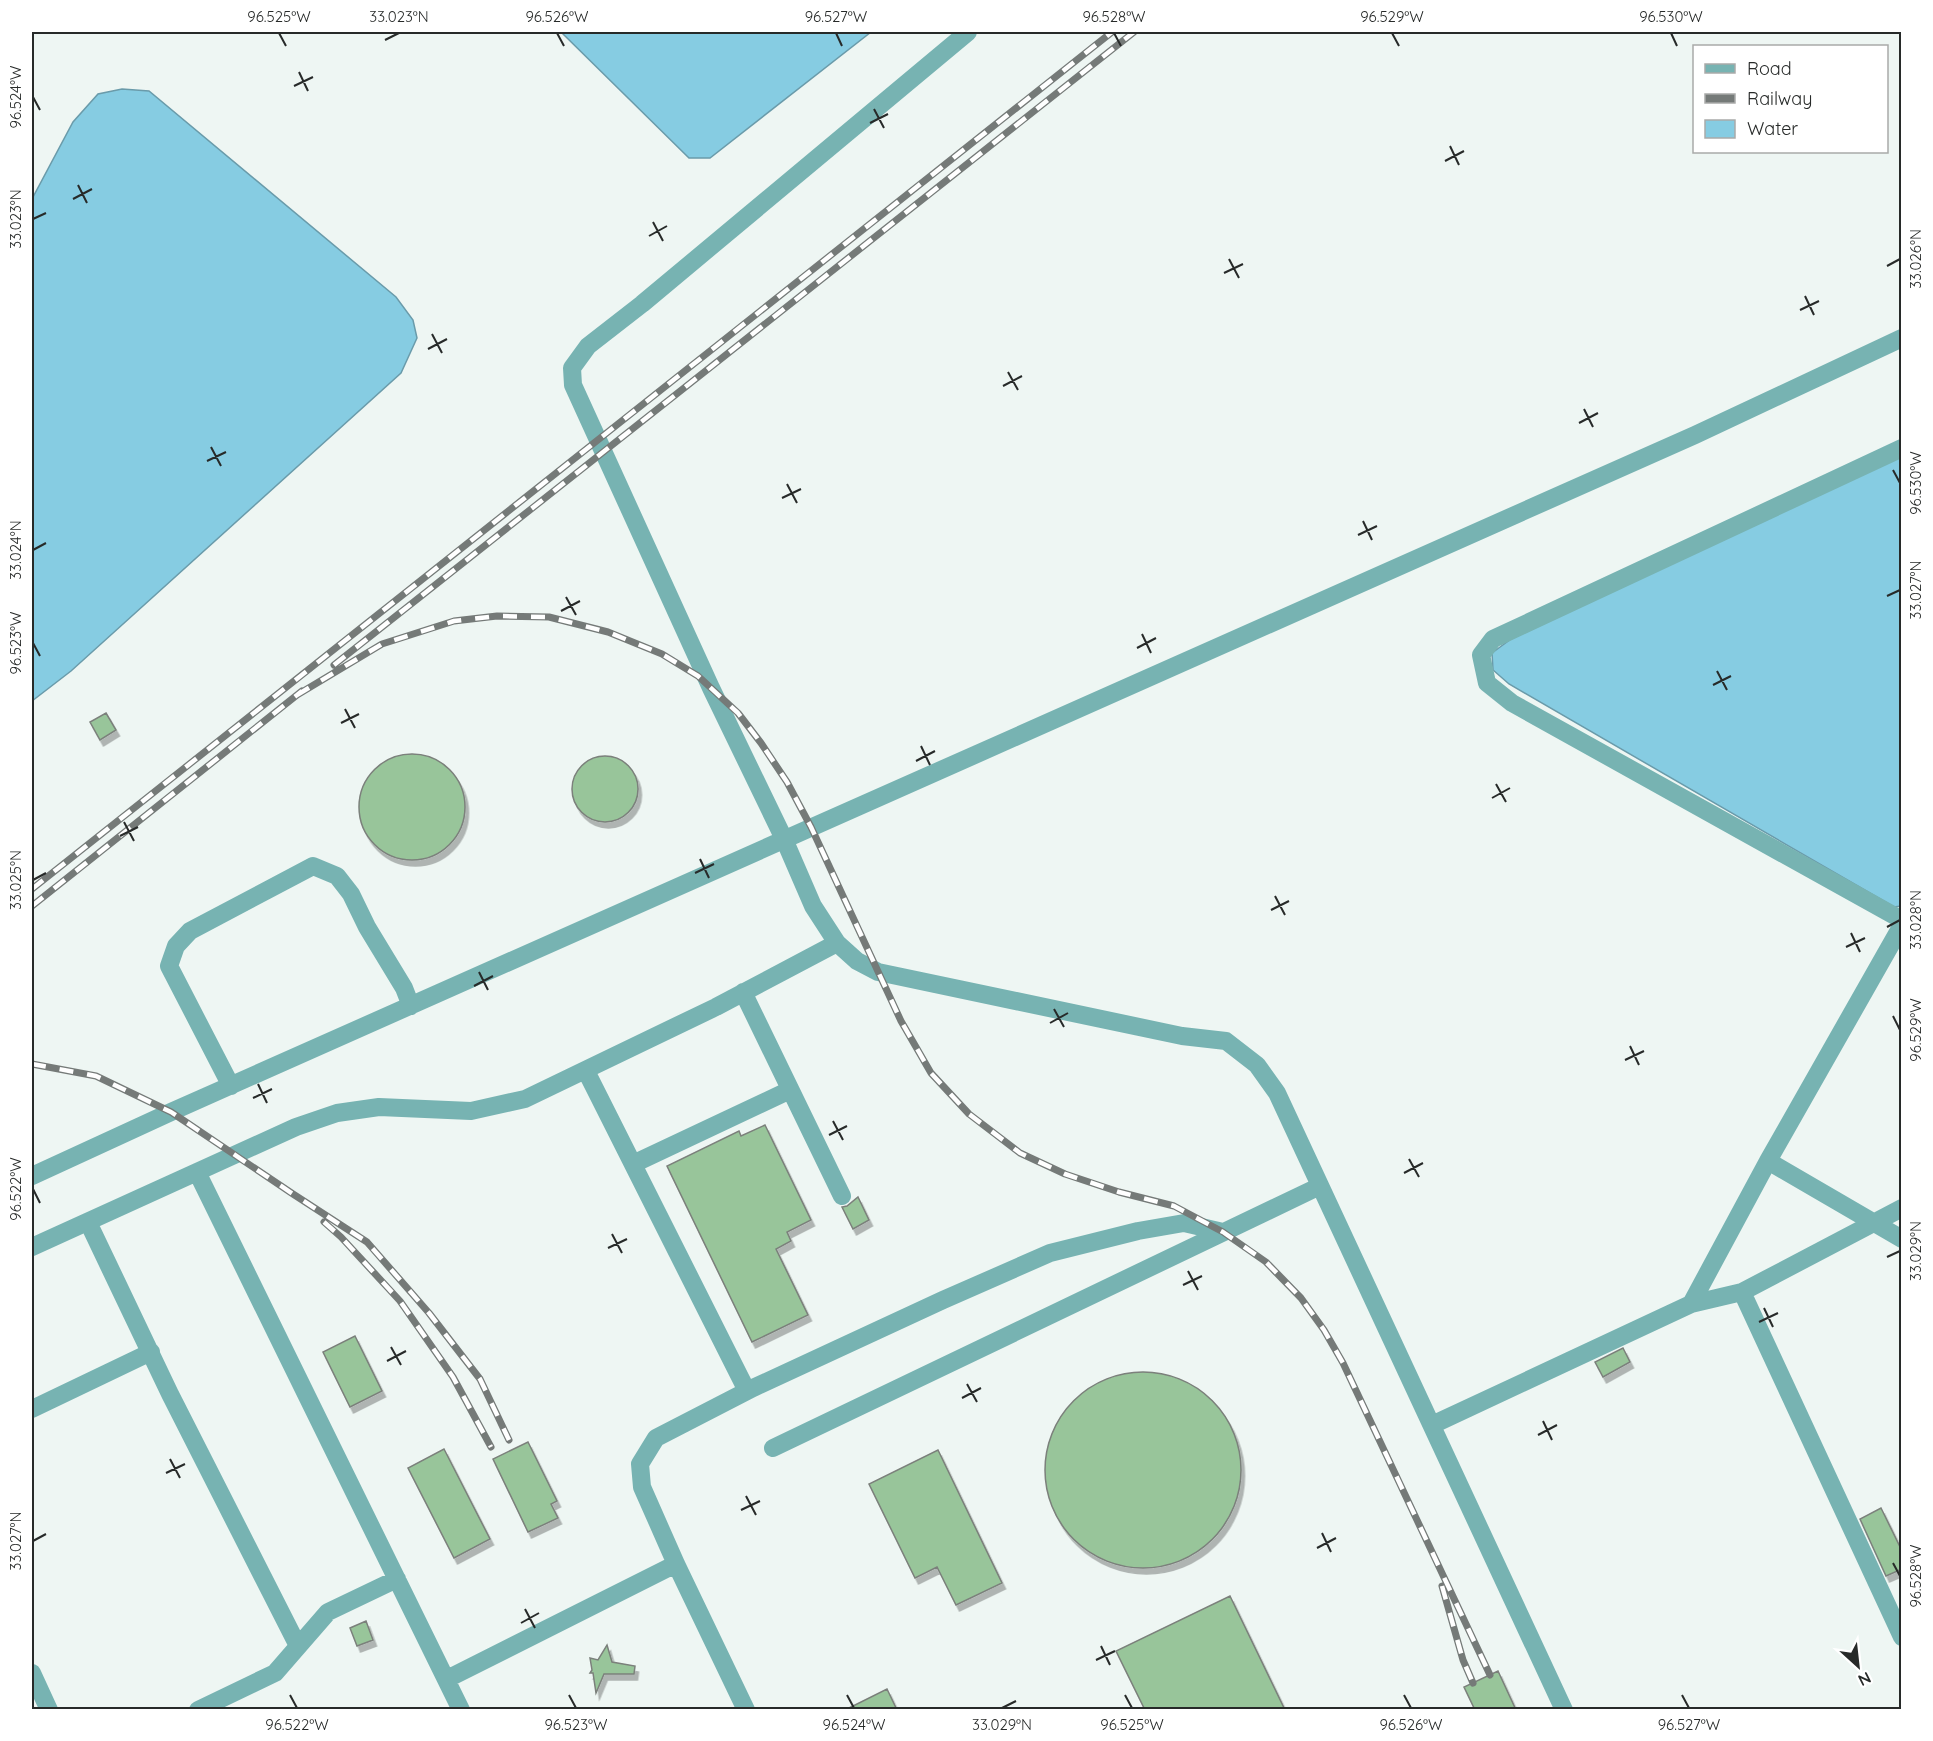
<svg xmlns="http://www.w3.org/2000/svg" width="1933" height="1741" font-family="Quicksand,sans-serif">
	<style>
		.water { fill: #86cce2; stroke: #6a9baa; stroke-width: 1.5 }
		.building { fill: #98c59a; stroke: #7b807b; stroke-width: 1.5; filter: url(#shadow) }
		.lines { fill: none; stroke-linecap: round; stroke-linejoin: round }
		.minor { stroke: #77b3b2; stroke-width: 18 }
		.rail-casing { stroke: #757a78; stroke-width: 7 }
		.rail { stroke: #fff; stroke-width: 4.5; stroke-dasharray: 14; stroke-linecap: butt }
		.ticks { fill: none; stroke: #272a29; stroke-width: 2 }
		.neatline { fill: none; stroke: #272a29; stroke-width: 2 }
		.ticks-label { font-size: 15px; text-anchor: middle; fill: #272a29 }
	</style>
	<defs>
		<filter id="shadow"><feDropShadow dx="3.5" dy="6" stdDeviation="0" flood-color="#0004"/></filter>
	</defs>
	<rect width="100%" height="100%" fill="#eef6f3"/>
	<path class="water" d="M561 32H871L710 158H689Z
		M122 89 149 91 396 297 413 320 417 338 401 373 71 671 32 701V199L73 122 98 94Z
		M1901 456V906L1894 907 1509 684 1493 670 1492 653 1511 639Z"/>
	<path class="building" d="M106 713 116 730 100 740 90 722Z
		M359 807a53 53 0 1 1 106 0a53 53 0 1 1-106 0Z
		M572 789a33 33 0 1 1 66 0a33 33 0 1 1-66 0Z
		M765 1125 811 1220 787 1232 791 1241 776 1249 808 1315 752 1342 667 1166 739 1131 741 1136Z
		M858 1197 869 1220 853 1229 842 1207 847 1206Z
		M355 1336 382 1391 350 1407 323 1352Z
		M1623 1348 1630 1362 1603 1377 1595 1362Z
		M1045 1470a98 98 0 1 1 196 0a98 98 0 1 1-196 0Z
		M528 1442 557 1501 551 1504 558 1518 528 1532 493 1459Z
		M444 1449 490 1539 454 1558 408 1468Z
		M938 1450 1002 1583 956 1605 937 1567 915 1578 869 1484Z
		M1881 1508 1902 1551V1569L1886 1576 1860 1519Z
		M1230 1596 1285 1710H1145L1116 1651Z
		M366 1621 373 1640 357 1646 350 1628Z
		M607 1645 612 1662 635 1666 634 1674H604L596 1693 593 1673H590L592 1670 590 1658 598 1660Z
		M1498 1671 1516 1710H1475L1464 1687Z
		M887 1689 897 1710H845Z"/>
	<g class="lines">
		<path class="minor" d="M968 32 642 304 588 346 572 368 573 385 711 688 784 839 813 906 837 943 857 961 878 972 1182 1036 1226 1041 1257 1065 1277 1093 1564 1710
			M1902 448 1493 639 1481 655 1487 683 1512 703 1902 920
			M743 992 842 1196
			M586 1071 747 1391
			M231 1086 169 966 176 946 190 931 313 866 337 876 351 894 367 927 404 988 411 1006
			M1768 1161 1902 1239
			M633 1164 790 1090
			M197 1172 461 1710
			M32 1176 171 1112 1695 435 1902 338
			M88 1222 170 1394 298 1646
			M32 1247 296 1127 337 1113 379 1107 471 1111 525 1099 716 1007 837 943
			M1742 1292 1902 1208
			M1691 1304 1768 1161 1902 925
			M32 1409 151 1352
			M1432 1425 1691 1304 1742 1292 1902 1637
			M773 1448 1320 1186
			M32 1673 49 1710
			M447 1679 676 1564
			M198 1710 275 1673 328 1612 397 1579
			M746 1710 676 1564 642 1487 640 1464 656 1438 753 1388 943 1300 1050 1253 1138 1231 1184 1223 1223 1232"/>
		<defs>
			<path id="rail" d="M334 665 1134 32
				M297 695 382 644 454 621 497 616 549 617 608 632 662 654 698 676 738 713 761 743 787 782 811 827 901 1021 931 1073 969 1114 1020 1153 1065 1174 1119 1192 1174 1206 1223 1232 1266 1262 1301 1298 1324 1330 1343 1363 1490 1675
				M32 889 1112 32
				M32 906 302 691
				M32 1064 96 1076 171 1112 293 1194 367 1242 429 1313 480 1379 509 1440
				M324 1222 341 1237 400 1301 453 1377 491 1447
				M1442 1586 1463 1660 1473 1683"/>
		</defs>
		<use href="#rail" class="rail-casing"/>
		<use href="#rail" class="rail"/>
	</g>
	<path class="ticks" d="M279 33 286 46M557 33 564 46M836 33 842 46M1114 33 1121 46M1392 33 1399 46M1671 33 1677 46M385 40 399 33M299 72 308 91M294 86 313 77M33 97 40 110M874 109 884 128M870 123 888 114M1450 146 1459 165M1445 161 1464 151M78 185 87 203M73 199 92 189M33 219 46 213M653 222 663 241M649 236 667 226M1229 259 1239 278M1887 266 1900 259M1224 273 1243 264M1805 296 1814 315M1800 310 1819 301M432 334 442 353M428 349 447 339M1008 372 1018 390M1003 386 1022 376M1584 409 1593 427M1579 423 1598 413M211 447 221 466M207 461 226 452M1893 470 1900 483M787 484 797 503M782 498 801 489M1363 521 1372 540M1358 535 1377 526M33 550 46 543M1887 596 1900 590M566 597 576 615M561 611 580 601M1142 634 1151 653M33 643 40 656M1137 648 1156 638M1717 671 1727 690M1713 685 1731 676M345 709 355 728M341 723 359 714M921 746 930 765M916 761 935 751M1496 784 1506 802M1492 798 1510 788M124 822 134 841M120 836 138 827M700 859 709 878M695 873 714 864M33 880 46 873M1275 896 1285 915M1271 910 1289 901M1887 927 1900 920M1851 933 1860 952M1846 947 1865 938M479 972 488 990M474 986 493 976M1054 1009 1064 1027M1893 1016 1900 1030M1050 1023 1068 1013M1630 1046 1639 1065M1625 1060 1644 1051M258 1084 267 1103M253 1098 272 1089M833 1121 843 1140M829 1135 847 1126M1409 1159 1419 1177M1404 1173 1423 1163M33 1189 40 1203M612 1234 622 1253M608 1248 627 1239M1887 1257 1900 1251M1188 1271 1198 1290M1183 1285 1202 1276M1764 1308 1773 1327M1759 1322 1778 1313M391 1347 401 1365M387 1361 406 1351M967 1384 977 1402M962 1398 981 1388M1543 1421 1552 1440M1538 1435 1557 1425M170 1459 180 1478M166 1473 185 1464M746 1496 756 1515M741 1510 760 1501M1322 1533 1331 1552M33 1541 46 1534M1317 1548 1336 1538M1893 1563 1900 1576M525 1609 535 1628M521 1623 539 1613M1101 1646 1110 1665M1096 1660 1115 1651M290 1695 297 1708M569 1695 576 1708M847 1695 854 1708M1125 1695 1132 1708M1404 1695 1411 1708M1682 1695 1689 1708M1002 1708 1016 1701"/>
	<rect width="1933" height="1741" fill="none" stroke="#ffffff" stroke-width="66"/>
	<rect x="1693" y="45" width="195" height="108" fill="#ffffff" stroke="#a9aaa9" stroke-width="1.5"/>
	<rect x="1705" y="64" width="30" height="9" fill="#77b3b2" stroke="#a9aaa9" stroke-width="1.5"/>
	<text x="1747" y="75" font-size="18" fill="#272a29">Road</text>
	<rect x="1705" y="94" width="30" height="9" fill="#757a78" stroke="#a9aaa9" stroke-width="1.5"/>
	<text x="1747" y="105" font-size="18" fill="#272a29">Railway</text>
	<rect x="1705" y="120" width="30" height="18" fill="#86cce2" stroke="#a9aaa9" stroke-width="1.5"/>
	<text x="1747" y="135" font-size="18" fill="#272a29">Water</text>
	<g transform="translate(1858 1666) rotate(153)" stroke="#ffffff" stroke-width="4.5" paint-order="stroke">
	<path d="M0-4.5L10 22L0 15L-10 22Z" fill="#272a29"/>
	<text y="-9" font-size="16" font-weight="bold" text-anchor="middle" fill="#272a29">N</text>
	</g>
	<rect x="33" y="33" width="1867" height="1675" class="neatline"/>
	<g class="ticks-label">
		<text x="279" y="22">96.525°W</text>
		<text x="399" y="22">33.023°N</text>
		<text x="557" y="22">96.526°W</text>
		<text x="836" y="22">96.527°W</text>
		<text x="1114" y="22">96.528°W</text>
		<text x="1392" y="22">96.529°W</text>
		<text x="1671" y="22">96.530°W</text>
		<text transform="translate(16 97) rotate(-90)" y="5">96.524°W</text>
		<text transform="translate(16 219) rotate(-90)" y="5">33.023°N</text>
		<text transform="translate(1916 259) rotate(-90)" y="5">33.026°N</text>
		<text transform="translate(1916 483) rotate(-90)" y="5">96.530°W</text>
		<text transform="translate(16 550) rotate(-90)" y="5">33.024°N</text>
		<text transform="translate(1916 590) rotate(-90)" y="5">33.027°N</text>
		<text transform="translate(16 643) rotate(-90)" y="5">96.523°W</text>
		<text transform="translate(16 880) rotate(-90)" y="5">33.025°N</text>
		<text transform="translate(1916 920) rotate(-90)" y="5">33.028°N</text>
		<text transform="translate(1916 1030) rotate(-90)" y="5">96.529°W</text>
		<text transform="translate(16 1189) rotate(-90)" y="5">96.522°W</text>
		<text transform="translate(1916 1251) rotate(-90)" y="5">33.029°N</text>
		<text transform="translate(16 1541) rotate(-90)" y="5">33.027°N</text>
		<text transform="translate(1916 1576) rotate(-90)" y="5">96.528°W</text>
		<text x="297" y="1730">96.522°W</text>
		<text x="576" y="1730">96.523°W</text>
		<text x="854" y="1730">96.524°W</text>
		<text x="1002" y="1730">33.029°N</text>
		<text x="1132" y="1730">96.525°W</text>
		<text x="1411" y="1730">96.526°W</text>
		<text x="1689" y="1730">96.527°W</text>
	</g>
</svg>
